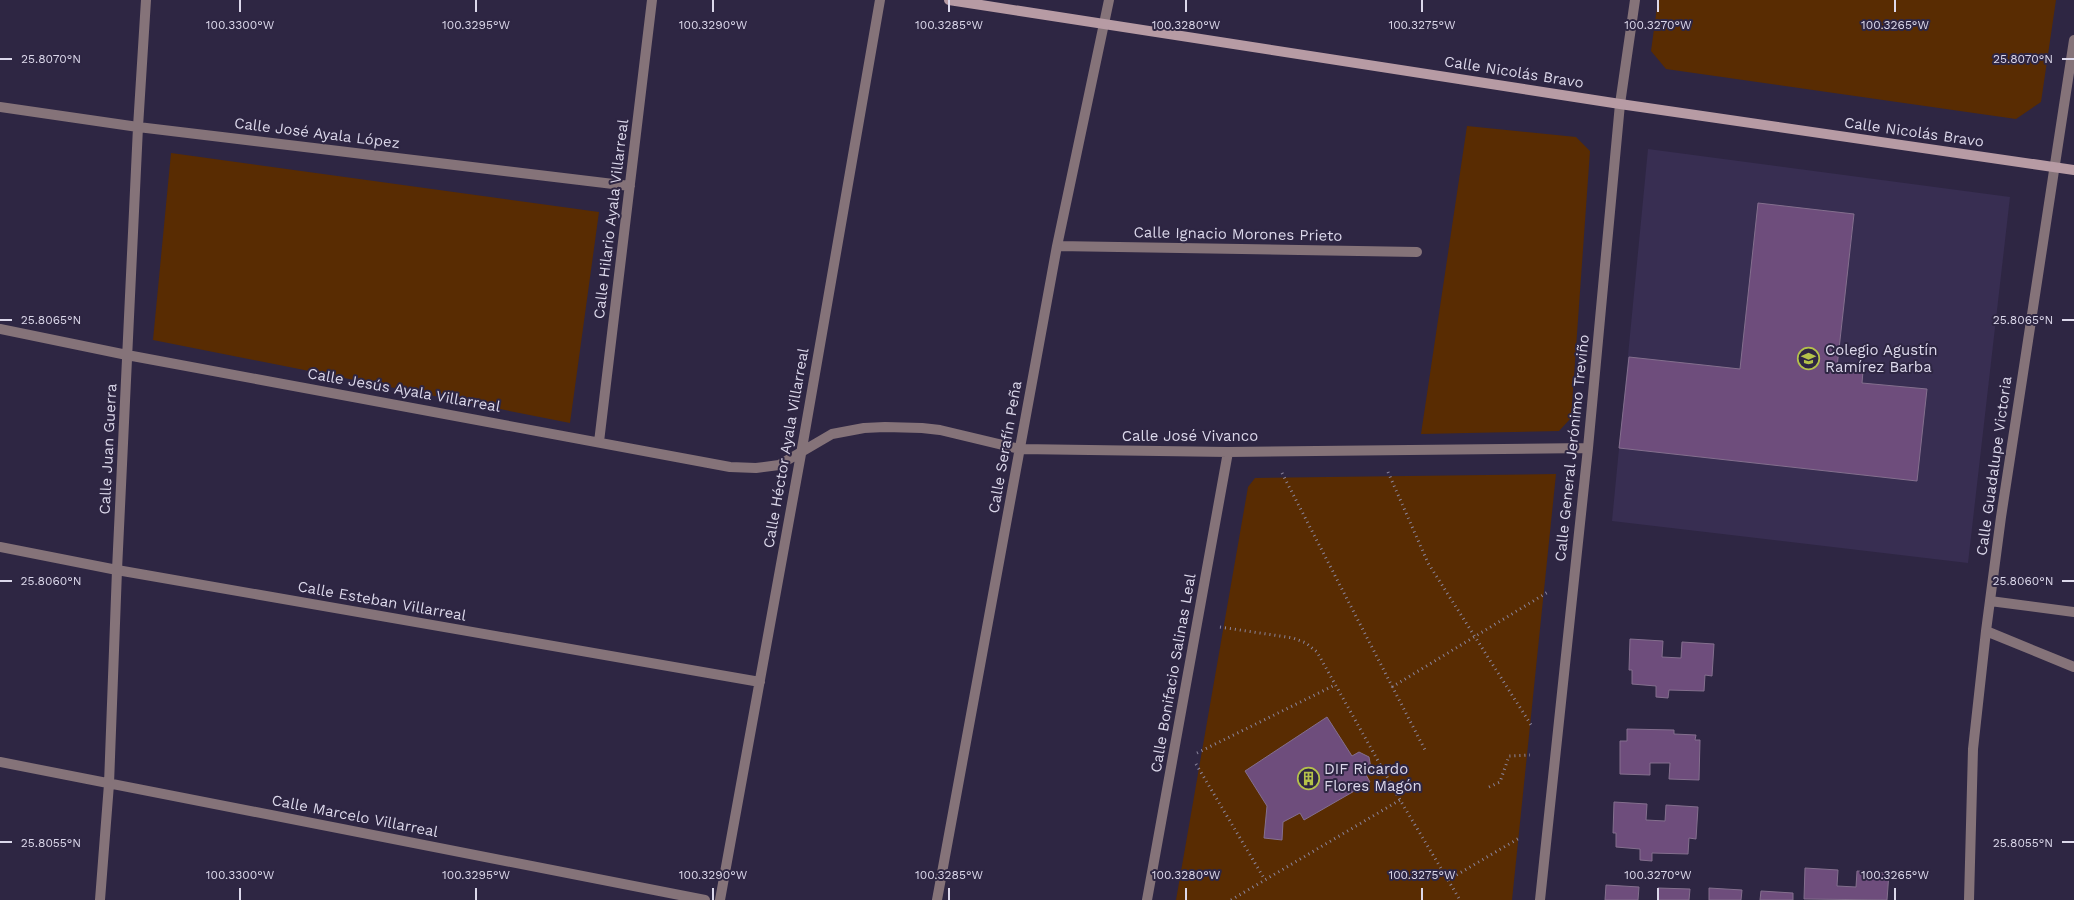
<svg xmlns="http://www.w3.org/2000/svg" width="2074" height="900" font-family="'Work Sans',sans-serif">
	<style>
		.built { fill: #382e52 }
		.green { fill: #592c02 }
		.building { fill: #6e4d7c; stroke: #846f8e }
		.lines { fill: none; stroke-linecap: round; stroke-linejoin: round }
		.path { stroke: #8c869e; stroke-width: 3; stroke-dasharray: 1 4; stroke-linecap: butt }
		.street { stroke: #857379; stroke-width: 10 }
		.secondary { stroke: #b79ba4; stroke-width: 10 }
		.ticks { fill: none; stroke: #dcd8eb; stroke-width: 2 }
		.labels { text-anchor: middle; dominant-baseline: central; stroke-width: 4; stroke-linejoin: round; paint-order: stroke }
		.street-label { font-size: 15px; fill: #dcd8eb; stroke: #2e2643 }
		.poi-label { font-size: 15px; fill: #dcd8eb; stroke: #2e2643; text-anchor: start }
		.ticks-label { font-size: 12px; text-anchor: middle; fill: #dcd8eb; stroke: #2e2643; stroke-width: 4; stroke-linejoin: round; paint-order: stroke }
	</style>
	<rect width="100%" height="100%" fill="#2e2643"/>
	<path class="built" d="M1648 149 2010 197 1968 563 1612 521Z"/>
	<path class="green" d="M1658 0H2056L2041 102 2016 119 1666 69 1651 51Z
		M1467 126 1576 137 1590 151 1571 418 1559 431 1421 434Z
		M171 153 599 212 570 423 153 340Z
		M1556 474 1512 900H1176L1248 487 1255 478Z"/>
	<path class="building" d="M1758 203 1854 214 1837 367 1863 371 1862 383 1927 389 1917 481 1619 448 1629 357 1740 369Z
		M1630 639 1663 641 1662 657 1681 658 1682 642 1714 644 1712 676 1705 675 1704 691 1669 690 1668 698 1656 697V686L1632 684V670H1629Z
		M1327 717 1352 756 1359 752 1369 757 1371 768 1365 773 1370 782 1304 820 1300 813 1283 822 1282 840 1264 838 1267 806 1245 771Z
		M1627 729 1674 730V734L1696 735 1695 740H1700L1699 780 1669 779 1670 763H1650V775L1620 774V741H1627Z
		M1614 802 1647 804 1646 820 1665 821 1666 805 1698 807 1696 839 1689 838 1688 854 1652 853V861L1640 860V849L1616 847V833H1613Z
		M1805 868 1838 870 1837 886 1856 887 1857 871 1889 873 1887 900 1804 899Z
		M1606 885 1639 887 1638 900H1605Z
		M1658 888 1690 889 1689 900H1658Z
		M1709 888 1742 890 1741 900H1709Z
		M1761 891 1793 893V900H1760Z"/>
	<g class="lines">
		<path class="path" d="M1388 472 1428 563 1533 728
			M1282 473 1425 750
			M1220 627 1293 638 1306 643 1317 652 1400 800 1460 900
			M1392 687 1548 592
			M1197 753 1335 685
			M1196 764 1265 880
			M1489 787 1500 782 1509 756 1530 755
			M1448 880 1521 837
			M1231 900 1400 800"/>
		<path class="street" d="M0 107 138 127 630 186
			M1057 246 1417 252
			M0 329 127 355 730 467 756 468 779 465 832 434 864 428 885 427 922 428 940 430 1020 449 1228 452 1588 448
			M599 442 652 0
			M0 547 117 570 760 682
			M1990 601 2074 612
			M1986 631 2074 667
			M0 762 705 900
			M100 900 109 784 117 570 138 127 146 0
			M720 900 801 454 880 0
			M937 900 1057 246 1109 0
			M1147 900 1228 452
			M1540 900 1588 448 1620 104 1635 0
			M1969 900 1973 749 1986 631 2001 517 2074 40"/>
		<path class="secondary" d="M949 0 1620 104 2074 170"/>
	</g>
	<path class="ticks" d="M240 0V12M476 0V12M713 0V12M949 0V12M1186 0V12M1422 0V12M1658 0V12M1895 0V12M0 59H12M2062 59H2074M0 320H12M2062 320H2074M0 581H12M2062 581H2074M0 842H12M2062 842H2074M240 888V900M476 888V900M713 888V900M949 888V900M1186 888V900M1422 888V900M1658 888V900M1895 888V900"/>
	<defs>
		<symbol id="school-ring" viewBox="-11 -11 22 22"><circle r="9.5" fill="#2e2643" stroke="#b4c24a" stroke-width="1.5"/><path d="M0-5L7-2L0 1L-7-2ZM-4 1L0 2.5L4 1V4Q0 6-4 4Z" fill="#b4c24a"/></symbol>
		<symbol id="building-ring" viewBox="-11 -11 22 22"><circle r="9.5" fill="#2e2643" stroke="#b4c24a" stroke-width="1.5"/><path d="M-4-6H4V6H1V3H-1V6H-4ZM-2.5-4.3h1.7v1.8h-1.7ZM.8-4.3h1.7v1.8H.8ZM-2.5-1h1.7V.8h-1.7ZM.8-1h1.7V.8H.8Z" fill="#b4c24a"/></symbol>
	</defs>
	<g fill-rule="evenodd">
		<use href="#school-ring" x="1796" y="346" width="25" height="25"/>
		<use href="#building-ring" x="1296" y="766" width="25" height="25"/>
	</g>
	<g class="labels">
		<g class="street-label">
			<text transform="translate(1514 72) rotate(9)">Calle Nicolás Bravo</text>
			<text transform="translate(1914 132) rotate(8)">Calle Nicolás Bravo</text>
			<text transform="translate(317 133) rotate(7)">Calle José Ayala López</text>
			<text transform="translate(611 219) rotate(-83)">Calle Hilario Ayala Villarreal</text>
			<text transform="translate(1238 234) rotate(1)">Calle Ignacio Morones Prieto</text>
			<text transform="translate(404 390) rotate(10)">Calle Jesús Ayala Villarreal</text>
			<text x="1190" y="436">Calle José Vivanco</text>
			<text transform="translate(1005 447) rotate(-80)">Calle Serafín Peña</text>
			<text transform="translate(786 448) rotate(-80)">Calle Héctor Ayala Villarreal</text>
			<text transform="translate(1572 448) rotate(-84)">Calle General Jerónimo Treviño</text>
			<text transform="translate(108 449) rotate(-87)">Calle Juan Guerra</text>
			<text transform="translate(1994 466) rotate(-82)">Calle Guadalupe Victoria</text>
			<text transform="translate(382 601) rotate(10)">Calle Esteban Villarreal</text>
			<text transform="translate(1173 673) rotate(-80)">Calle Bonifacio Salinas Leal</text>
			<text transform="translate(355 816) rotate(11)">Calle Marcelo Villarreal</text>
		</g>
		<g class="poi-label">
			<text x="1825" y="350">Colegio Agustín<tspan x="1825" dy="17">Ramírez Barba</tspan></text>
			<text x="1324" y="769">DIF Ricardo<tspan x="1324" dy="17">Flores Magón</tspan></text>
		</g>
	</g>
	<g class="ticks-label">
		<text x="240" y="29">100.3300°W</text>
		<text x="476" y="29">100.3295°W</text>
		<text x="713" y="29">100.3290°W</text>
		<text x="949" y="29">100.3285°W</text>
		<text x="1186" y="29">100.3280°W</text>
		<text x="1422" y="29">100.3275°W</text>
		<text x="1658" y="29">100.3270°W</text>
		<text x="1895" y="29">100.3265°W</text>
		<text x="51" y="63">25.8070°N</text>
		<text x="2023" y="63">25.8070°N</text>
		<text x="51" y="324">25.8065°N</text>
		<text x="2023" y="324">25.8065°N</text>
		<text x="51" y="585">25.8060°N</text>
		<text x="2023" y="585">25.8060°N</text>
		<text x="51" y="847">25.8055°N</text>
		<text x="2023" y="847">25.8055°N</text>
		<text x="240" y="879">100.3300°W</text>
		<text x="476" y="879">100.3295°W</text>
		<text x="713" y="879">100.3290°W</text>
		<text x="949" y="879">100.3285°W</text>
		<text x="1186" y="879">100.3280°W</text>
		<text x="1422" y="879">100.3275°W</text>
		<text x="1658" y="879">100.3270°W</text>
		<text x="1895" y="879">100.3265°W</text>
	</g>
</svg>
